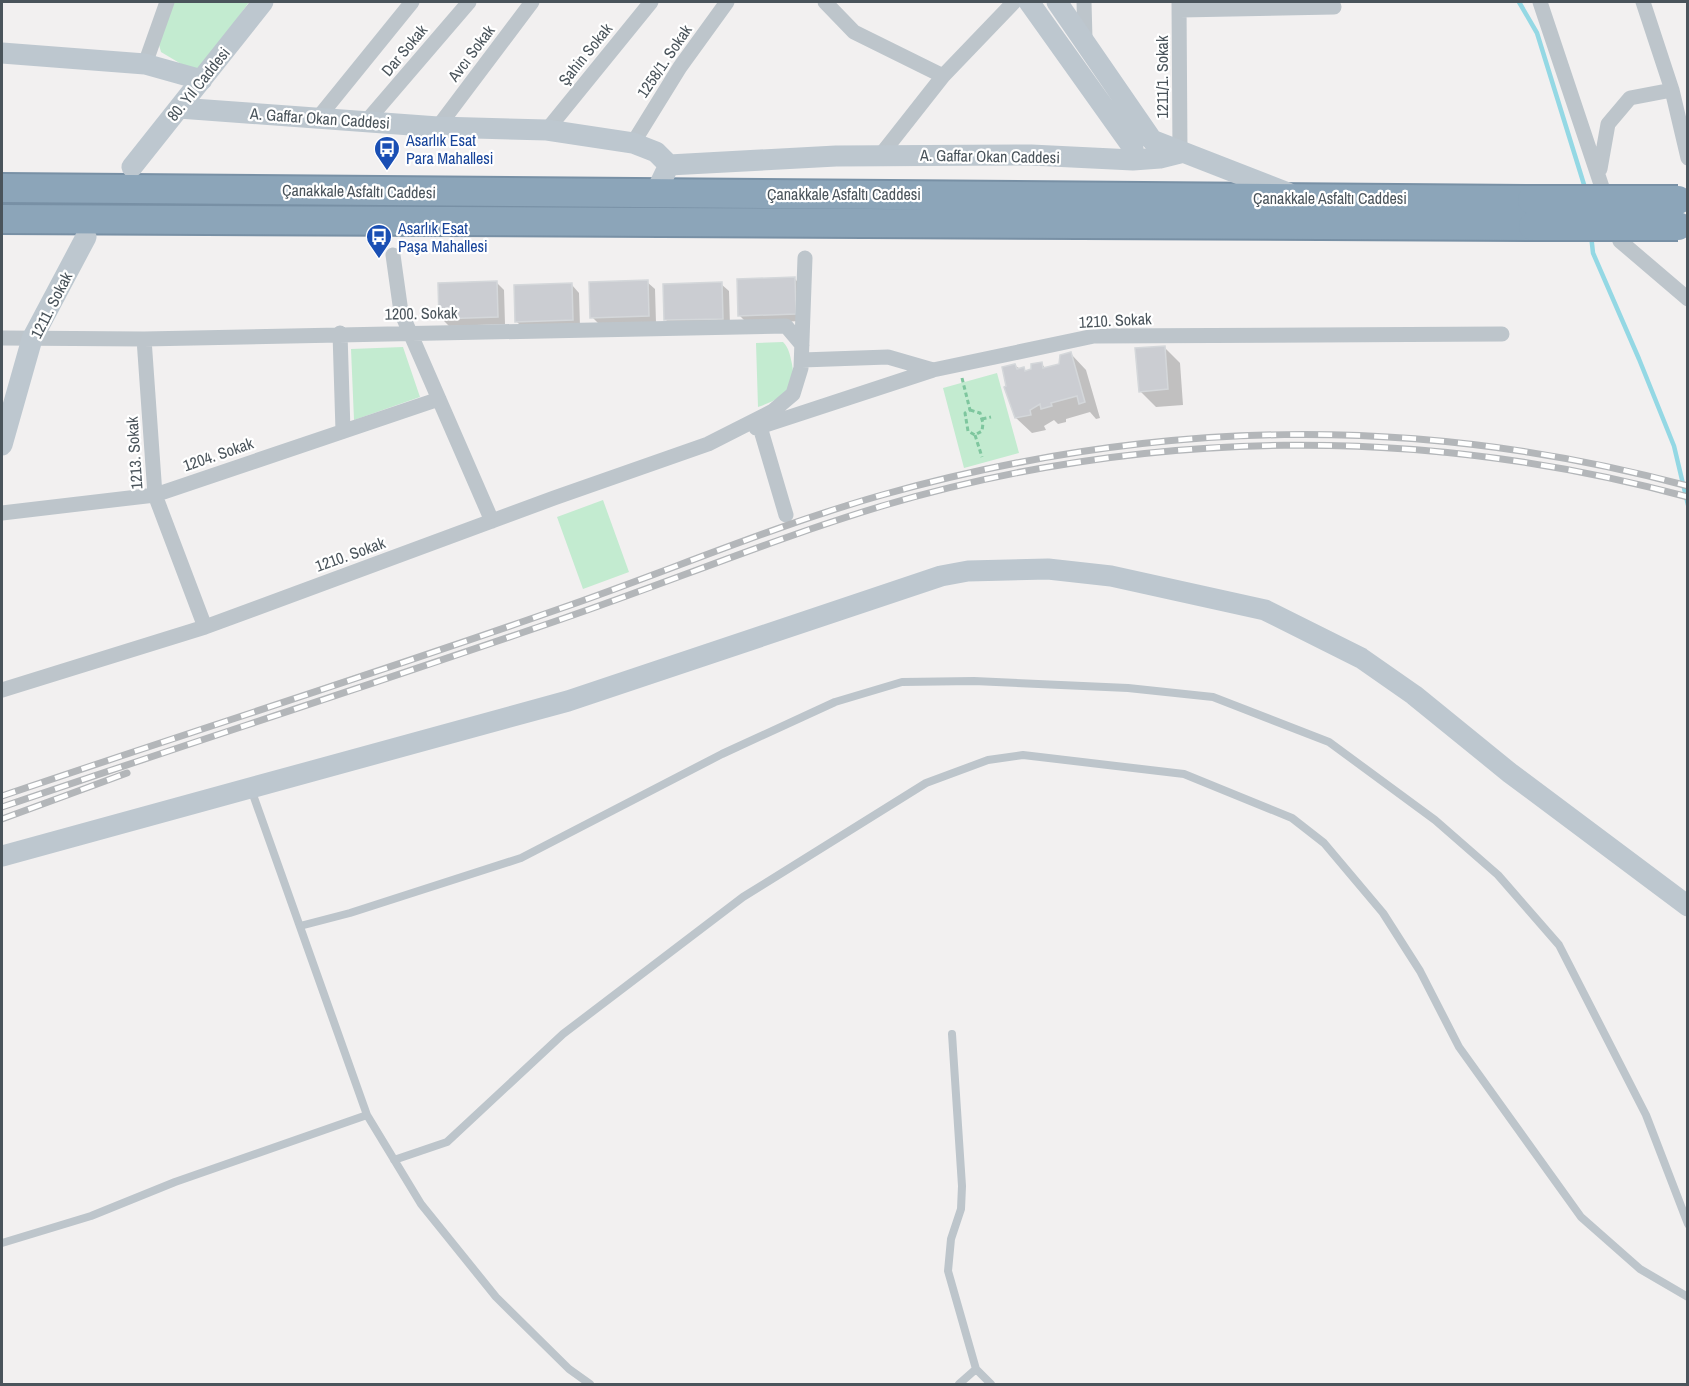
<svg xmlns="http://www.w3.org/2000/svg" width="1689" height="1386" font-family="'Archivo Narrow',sans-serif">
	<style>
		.green { fill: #c3ebd0 }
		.shadow { fill: #0003 }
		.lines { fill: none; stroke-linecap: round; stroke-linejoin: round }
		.stream { stroke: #94d8e4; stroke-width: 4.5 }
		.building { fill: #cbcdd2; stroke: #d4d7da; stroke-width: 1.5 }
		.highway-casing { stroke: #7890a5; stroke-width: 32 }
		.path { stroke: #7ec69e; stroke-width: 3; stroke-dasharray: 4.5 3; stroke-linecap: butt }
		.lane { stroke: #bdc5cb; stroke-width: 8 }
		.street { stroke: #bdc5cb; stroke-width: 15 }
		.secondary { stroke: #bdc7cf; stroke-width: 21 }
		.highway { stroke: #8ca5b9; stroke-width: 28 }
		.rail-casing { stroke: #b3b6b9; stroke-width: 7 }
		.rail { stroke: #fff; stroke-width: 4.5; stroke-dasharray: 14; stroke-linecap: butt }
		.highway-bridge-casing { stroke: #7890a5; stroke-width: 32; stroke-linecap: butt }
		.highway-bridge { stroke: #8ca5b9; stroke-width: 28 }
		.labels { text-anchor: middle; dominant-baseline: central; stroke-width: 4.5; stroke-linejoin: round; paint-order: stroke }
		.street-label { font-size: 16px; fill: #4a545b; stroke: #fff }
		.transit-label { font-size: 16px; fill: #164399; stroke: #fff; text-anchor: start }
	</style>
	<rect width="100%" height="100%" fill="#f2f0f0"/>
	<path class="green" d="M170 2H249L198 74 161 52 158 41Z
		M783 342C789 348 790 355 792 364 797 389 780 400 758 407L756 343Z
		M403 347 420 397 354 420 351 349Z
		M997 373 1019 453 964 468 943 388Z
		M603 500 629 572 583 589 557 517Z"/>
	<path class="shadow" d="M795 279 802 287 803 321 747 323 739 315Z
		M496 282 504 290 505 324 449 326 441 318Z
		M647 282 655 289 656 323 600 325 592 317Z
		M721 284 729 291 730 326 673 327 666 320Z
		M572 285 579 293 580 327 524 329 516 321Z
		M1164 347 1180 363 1183 405 1156 407 1140 391Z
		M1071 354 1086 370 1100 418 1096 419 1090 412 1066 419V422L1058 424 1054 420 1044 426 1046 430 1032 433 1016 418 1015 366 1027 372 1041 363 1046 369 1061 365Z"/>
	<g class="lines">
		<path class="stream" d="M1519 2 1537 33 1586 191
			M1591 235 1593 253 1639 359 1674 446 1688 505"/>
	</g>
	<path class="building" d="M795 277 796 314 738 316 737 279Z
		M648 280 649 316 590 318 589 282Z
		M497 281 498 317 439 319 438 283Z
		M722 282 723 319 664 320 663 284Z
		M572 283 573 320 515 322 514 285Z
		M1165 346 1168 389 1139 392 1135 348Z
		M1071 352 1085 402 1079 404 1077 396 1051 403 1052 406 1041 409 1040 404 1030 410 1031 415 1015 418 1004 387 1006 386 1002 367 1015 364 1017 369 1024 367 1025 371 1031 369V364L1042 362 1043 368 1059 364 1060 355Z"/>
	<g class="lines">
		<defs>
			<path id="highway" d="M2 188 1532 200
				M2 219 1533 226"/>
		</defs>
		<use href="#highway" class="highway-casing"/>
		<path class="path" d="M962 378 970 410 965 413 968 431 975 435 982 431 983 423 980 413 970 410
			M982 419 991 417
			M975 435 982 457"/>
		<path class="lane" d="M251 789 367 1115 421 1204 496 1297 569 1369 590 1384
			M300 926 350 913 521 858 722 754 835 702 902 682 974 681 1128 688 1213 697 1329 742 1435 820 1498 875 1559 945 1646 1115 1688 1224
			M952 1034 962 1186 961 1209 951 1239 948 1271 976 1369 991 1384
			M394 1160 447 1142 563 1034 743 897 926 783 988 760 1023 755 1184 774 1292 818 1324 843 1383 913 1420 971 1459 1047 1581 1217 1640 1269 1688 1297
			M2 1243 91 1216 175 1182 367 1115
			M959 1384 976 1369"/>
		<path class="street" d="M825 2 854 32 943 76
			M1179 2 1180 153
			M1540 2 1620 241 1688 299
			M1643 2 1672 90 1688 158
			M1180 10 1334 7
			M1083 43 1085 39 1084 2
			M145 64 167 2
			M318 118 412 2
			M366 122 469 2
			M438 127 532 2
			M547 130 651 2
			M633 143 680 67 727 2
			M880 156 943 76 1014 2
			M1600 169 1608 124 1630 98 1672 90
			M393 255 401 312 492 521
			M340 333 343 431
			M2 338 144 339 786 326 802 345
			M144 339 155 495 205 627
			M802 360 888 357 933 370
			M760 427 786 515
			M756 428 933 370 1094 336 1502 334
			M2 513 155 495 439 399
			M2 690 205 627 554 498 708 444 773 411 793 394 801 368 805 258"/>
		<path class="secondary" d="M1029 2 1133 148V160
			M1057 2 1152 140 1288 193
			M2 53 145 64 202 80
			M179 108 438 127 547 130 633 143 656 152 669 165 655 194
			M669 165 836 156 1031 155 1133 160 1160 158 1180 153
			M132 167 263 2
			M2 445 32 339 86 237
			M2 856 568 701 941 576 968 571 1048 569 1111 576 1265 610 1361 658 1414 695 1510 773 1688 906"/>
		<use href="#highway" class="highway"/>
		<defs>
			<path id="rail" d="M2 796C187 733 374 674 559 609 666 572 773 526 882 495 1153 419 1415 413 1688 486
				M2 807C187 744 374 684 559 620 667 583 773 539 882 506 1145 428 1423 425 1688 497
				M2 819 127 773"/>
		</defs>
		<use href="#rail" class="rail-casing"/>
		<use href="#rail" class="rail"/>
		<defs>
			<path id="highway-bridge" d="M1532 200H1678
				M1533 226H1678"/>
		</defs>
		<use href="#highway-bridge" class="highway-bridge-casing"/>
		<use href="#highway-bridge" class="highway-bridge"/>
	</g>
	<defs>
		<symbol id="bus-pin" viewBox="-11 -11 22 30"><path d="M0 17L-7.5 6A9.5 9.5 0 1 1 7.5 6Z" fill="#1a4fb4" stroke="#fff"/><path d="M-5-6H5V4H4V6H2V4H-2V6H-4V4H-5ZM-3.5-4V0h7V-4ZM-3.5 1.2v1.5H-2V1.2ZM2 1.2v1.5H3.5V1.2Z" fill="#fff"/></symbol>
	</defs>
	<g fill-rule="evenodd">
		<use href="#bus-pin" x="372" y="134" width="30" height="40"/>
		<use href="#bus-pin" x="364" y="222" width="30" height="40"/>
	</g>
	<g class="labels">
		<g class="street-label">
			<text transform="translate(404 50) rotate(-50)">Dar Sokak</text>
			<text transform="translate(471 53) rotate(-53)">Avcı Sokak</text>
			<text transform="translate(585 54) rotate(-51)">Şahin Sokak</text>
			<text transform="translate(664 61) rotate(-56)">1258/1. Sokak</text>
			<text transform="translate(1162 77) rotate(-90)">1211/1. Sokak</text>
			<text transform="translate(198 84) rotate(-51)">80. Yıl Caddesi</text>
			<text transform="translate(320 118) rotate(4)">A. Gaffar Okan Caddesi</text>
			<text transform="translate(990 156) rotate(1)">A. Gaffar Okan Caddesi</text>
			<text transform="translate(359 191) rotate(1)">Çanakkale Asfaltı Caddesi</text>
			<text x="844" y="194">Çanakkale Asfaltı Caddesi</text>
			<text x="1330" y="198">Çanakkale Asfaltı Caddesi</text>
			<text transform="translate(51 305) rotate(-63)">1211. Sokak</text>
			<text transform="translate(421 313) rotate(-1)">1200. Sokak</text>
			<text transform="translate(1115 320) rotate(-3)">1210. Sokak</text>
			<text transform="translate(134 453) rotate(-94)">1213. Sokak</text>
			<text transform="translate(218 454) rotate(-19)">1204. Sokak</text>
			<text transform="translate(350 554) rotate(-20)">1210. Sokak</text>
		</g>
		<g class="transit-label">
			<text x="406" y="140">Asarlık Esat<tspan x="406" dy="18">Para Mahallesi</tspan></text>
			<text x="398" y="228">Asarlık Esat<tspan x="398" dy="18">Paşa Mahallesi</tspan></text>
		</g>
	</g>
	<rect width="1689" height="1386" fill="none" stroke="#4a545b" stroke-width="6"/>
</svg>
